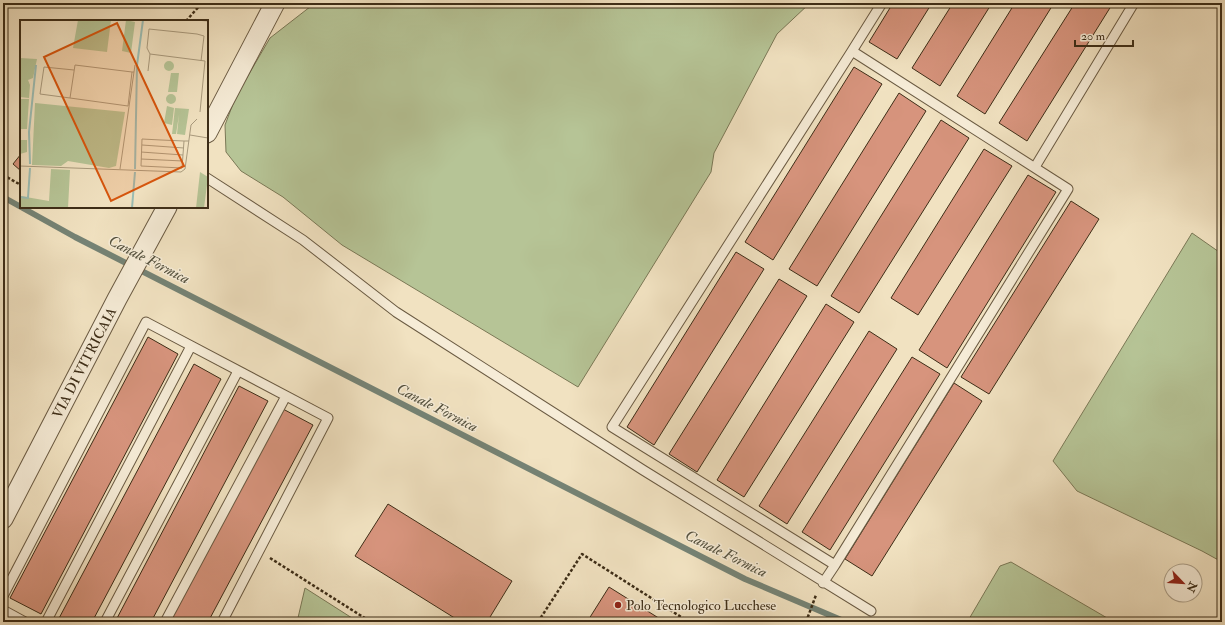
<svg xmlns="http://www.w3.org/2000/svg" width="1225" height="625" font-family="'IM FELL Double Pica',serif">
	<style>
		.green { fill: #b6c496; stroke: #7a7856 }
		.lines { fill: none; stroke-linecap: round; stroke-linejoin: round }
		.stream { stroke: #758375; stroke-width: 6 }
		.building { fill: #d7947d; stroke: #3d2d17 }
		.lane-casing { stroke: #6a5a42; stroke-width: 11 }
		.street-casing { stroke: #6a5a42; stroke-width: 21 }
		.path { stroke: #3d2d17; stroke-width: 2.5; stroke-dasharray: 3 2; stroke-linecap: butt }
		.lane { stroke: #f6ecd7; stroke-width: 9 }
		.street { stroke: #f6ecd7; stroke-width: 19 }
		.poi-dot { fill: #8f2418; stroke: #f6ecd7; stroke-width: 1.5 }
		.labels { text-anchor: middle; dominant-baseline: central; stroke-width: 3; stroke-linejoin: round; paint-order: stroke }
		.street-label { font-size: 14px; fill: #3d2d17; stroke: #f6ecd7 }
		.poi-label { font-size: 14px; fill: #3d2d17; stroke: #f6ecd7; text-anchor: start }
		.water-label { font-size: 15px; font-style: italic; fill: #54513e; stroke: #f6ecd7 }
		.inset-river { fill: none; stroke: #9bbdb4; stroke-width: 2 }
		.inset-road { fill: none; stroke: #a99a7d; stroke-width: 1 }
		.view { fill: #d7550d; fill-opacity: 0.15; stroke: #d7550d; stroke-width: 2 }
		.inset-edge { fill: none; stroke: #3d2d17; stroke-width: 2 }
	</style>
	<rect width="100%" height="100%" fill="#f1e2c1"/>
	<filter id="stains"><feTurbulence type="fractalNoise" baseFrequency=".005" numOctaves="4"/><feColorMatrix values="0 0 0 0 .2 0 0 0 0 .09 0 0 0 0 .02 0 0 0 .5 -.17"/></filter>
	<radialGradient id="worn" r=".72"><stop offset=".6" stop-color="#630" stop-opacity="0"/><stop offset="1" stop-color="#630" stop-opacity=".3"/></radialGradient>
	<path class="green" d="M315 3H810L777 34 714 153 711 172 578 387 342 245 283 197 241 171 226 152 225 125 236 96 270 38Z
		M1192 233 1222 254V562L1202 551 1077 491 1053 461Z
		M1011 562 1114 622H970L969 619 1000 566Z
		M305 588 352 618 349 622H297Z"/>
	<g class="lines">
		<path class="stream" d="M3 197 21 207
			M21 207 75 237 745 579 846 622"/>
	</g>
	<path class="building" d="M893 3H932L897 59 869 42Z
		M953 3H992L940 86 912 68Z
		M1015 3H1054L985 114 957 96Z
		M1075 3H1113L1027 141 999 123Z
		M854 67 882 84 773 260 745 242Z
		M899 93 926 111 817 286 789 269Z
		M941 120 969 138 859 313 831 296Z
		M984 149 1012 166 918 315 891 298Z
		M21 154V171L13 164Z
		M1028 175 1056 192 947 368 919 350Z
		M1071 201 1099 219 989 394 961 377Z
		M736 252 764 269 654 445 627 427Z
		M779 279 807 296 697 472 669 454Z
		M826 304 854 322 744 497 717 480Z
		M869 331 897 349 787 524 759 506Z
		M148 337 178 354 41 614 10 598Z
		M912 357 940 374 830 550 802 532Z
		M194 364 221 379 92 622H57Z
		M954 383 982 401 872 576 845 559Z
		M239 386 268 401 151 622H115Z
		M283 409 313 425 208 622H170Z
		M388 504 512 581 487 622H461L355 556Z
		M609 587 665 622H587Z"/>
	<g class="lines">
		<defs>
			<path id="lane" d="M852 51 882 3
				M1035 167 1134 3
				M207 178 303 240 396 312 643 470 871 611
				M823 583 835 565 1068 189 852 51 612 427 835 565
				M3 596 146 322 328 418 222 622
				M3 610 25 622
				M46 622 191 346
				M105 622 238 371
				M165 622 286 396"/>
			<g id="street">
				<path d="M207 133 275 3"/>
				<path id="s1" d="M3 519 117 299 167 207"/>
			</g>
		</defs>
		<use href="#lane" class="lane-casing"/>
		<use href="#street" class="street-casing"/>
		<path class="path" d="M186 21 202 3
			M3 175 21 185
			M270 558 371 622
			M538 622 582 554 689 622
			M806 622 816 595"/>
		<use href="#lane" class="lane"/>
		<use href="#street" class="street"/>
	</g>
	<circle class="poi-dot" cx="618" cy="605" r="4"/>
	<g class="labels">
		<g class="street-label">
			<text stroke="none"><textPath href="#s1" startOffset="176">VIA DI VITRICAIA</textPath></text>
		</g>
		<g class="poi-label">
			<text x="626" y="605">Polo Tecnologico Lucchese</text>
		</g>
		<g class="water-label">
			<text transform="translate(149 260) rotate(27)">Canale Formica</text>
			<text transform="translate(437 408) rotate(27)">Canale Formica</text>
			<text transform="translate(726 554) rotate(26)">Canale Formica</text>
		</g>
	</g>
	<g transform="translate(20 20)">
		<rect width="188" height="188" fill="#f1e2c1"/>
		<path d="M58 0H91L87 32 53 28ZM106 0 115 2 111 33 102 31ZM0 38 17 39 13 58 8 60 10 65 9 78 0 77ZM144 46a5 5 0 1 1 10 0a5 5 0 1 1-10 0ZM151 53H159L157 72H148ZM146 79a5 5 0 1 1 10 0a5 5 0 1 1-10 0ZM0 79H9L7 109H0ZM15 83 105 92 96 146 89 148 48 141 41 146 12 145ZM147 86 154 88 152 105 144 103ZM155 88 169 89 165 115 157 114 159 95 156 114H152ZM0 120H7V132L0 134ZM31 149 50 150 48 188H0V176L29 181ZM180 152 188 157 184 188H176Z" fill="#b6c496"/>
		<path class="inset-river" d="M10 144 9 112 16 45M115 149 117 45 123 0M0 177 8 178 10 148M112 188 115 152"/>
		<path class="inset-road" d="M175 0 188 1M130 34 127 28 129 9 177 14 184 16 181 41M128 51 130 34 185 41 180 92M112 52 108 86 50 78 55 45 112 52H114M50 78 20 74 24 47 54 50M170 115 188 118M164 121 162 148 121 146 122 119 141 120 164 121H169M122 125 164 128M121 132 163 135M121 139 163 141M0 146 161 152 165 149 171 105 177 99M100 149 115 45"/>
		<path class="view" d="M97 3 164 146 91 181 24 37Z"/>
		<rect width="188" height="188" class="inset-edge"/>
	</g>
	<rect width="1225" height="625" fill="none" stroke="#f1e2c1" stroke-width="16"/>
	<rect x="4" y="4" width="1217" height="617" fill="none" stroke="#3d2d17" stroke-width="2"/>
	<rect x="8" y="8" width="1209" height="609" fill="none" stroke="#3d2d17"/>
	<g transform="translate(1183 583) rotate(115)"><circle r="19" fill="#f6ecd7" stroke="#aca08a"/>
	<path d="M0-3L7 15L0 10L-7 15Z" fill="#8f2418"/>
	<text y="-6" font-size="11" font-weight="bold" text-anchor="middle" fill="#3d2d17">N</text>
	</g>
	<path d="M1075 40v6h58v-6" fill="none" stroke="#3d2d17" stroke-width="2"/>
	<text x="1081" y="40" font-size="12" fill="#3d2d17" stroke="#f6ecd7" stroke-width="3" paint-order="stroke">20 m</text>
	<rect width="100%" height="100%" filter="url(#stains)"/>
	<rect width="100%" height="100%" fill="url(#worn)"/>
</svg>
